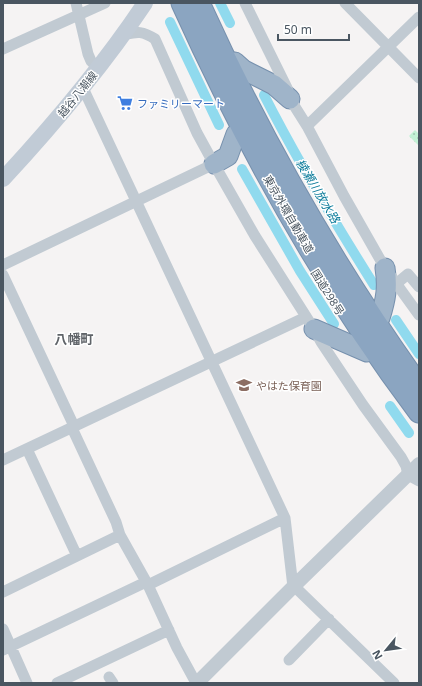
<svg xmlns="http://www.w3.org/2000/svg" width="422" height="686" font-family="'Noto Sans','Noto Sans JP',sans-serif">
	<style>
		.park { fill: url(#park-dots) }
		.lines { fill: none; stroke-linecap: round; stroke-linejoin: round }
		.canal { stroke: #90daee; stroke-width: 10 }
		.trunk-casing { stroke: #7690ad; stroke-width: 21 }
		.motorway-casing { stroke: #7690ad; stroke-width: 23 }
		.minor { stroke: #c1cad2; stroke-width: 11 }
		.tertiary { stroke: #c1cad2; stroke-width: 14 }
		.secondary { stroke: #c1cbd6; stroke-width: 16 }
		.trunk { stroke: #9fb4c9; stroke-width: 19 }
		.motorway { stroke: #8ba5c1; stroke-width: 21 }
		.labels { text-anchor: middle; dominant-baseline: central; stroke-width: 3; stroke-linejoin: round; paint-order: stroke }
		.street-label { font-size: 11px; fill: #4a5661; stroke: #fff }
		.shop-label { font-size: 11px; fill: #366cbe; stroke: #fff; text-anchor: start }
		.education-label { font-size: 11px; fill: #785e54; stroke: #fff; text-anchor: start }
		.water-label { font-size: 12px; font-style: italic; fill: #0c7c9b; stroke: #fff }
		.quarter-label { font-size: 13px; font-weight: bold; fill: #5f6368; stroke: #fff }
	</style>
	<defs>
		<pattern id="park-dots" width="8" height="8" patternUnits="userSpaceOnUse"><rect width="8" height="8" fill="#c3f1d5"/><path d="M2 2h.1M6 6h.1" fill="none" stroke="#a0c6b0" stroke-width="1.8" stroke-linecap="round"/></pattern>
	</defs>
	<rect width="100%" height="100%" fill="#f5f3f3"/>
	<path class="park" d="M415 130 419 134V144L418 145 409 136Z"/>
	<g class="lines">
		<path class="canal" d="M220 3 230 23
			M170 22 219 125
			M264 95C297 160 335 223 374 285
			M242 169 300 271 334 324
			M396 320 419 354
			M390 406 409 433"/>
		<defs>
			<path id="trunk" d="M235 62 244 70 274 85 290 99
				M214 164 228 156 236 134
				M380 318C386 299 388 287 385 268
				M314 329 367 352"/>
			<path id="motorway" d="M182 3C247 147 324 286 419 412
				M199 3C261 140 332 264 419 386"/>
		</defs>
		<use href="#trunk" class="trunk-casing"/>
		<use href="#motorway" class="motorway-casing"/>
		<path class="minor" d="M76 3 88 54 91 61 98 68
			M245 3 287 88 290 99 307 126 344 196 385 268 419 315
			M345 3 419 78
			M122 35C137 32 141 30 155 39L197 133 214 164 255 236 314 329 321 342 363 405 401 457 406 466 408 475 419 481
			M3 49 105 3
			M83 88 285 518 293 587
			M307 126 419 17
			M3 265 214 164
			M3 275 74 426
			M396 284 408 274 419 287
			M72 428 116 522 120 535 148 585 177 648 196 683
			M27 449 77 556
			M3 460 306 317
			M148 585 285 518
			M294 586 394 683
			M3 592 120 535
			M3 629 27 683
			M3 650 146 582
			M289 660 329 619
			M109 677 113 683
			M57 683 169 630"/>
		<path class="tertiary" d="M197 683 294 586 419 464"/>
		<path class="secondary" d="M3 179C54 124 103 66 145 3"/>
		<use href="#trunk" class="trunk"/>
		<use href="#motorway" class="motorway"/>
	</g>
	<defs>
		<symbol id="supermarket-bare" viewBox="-9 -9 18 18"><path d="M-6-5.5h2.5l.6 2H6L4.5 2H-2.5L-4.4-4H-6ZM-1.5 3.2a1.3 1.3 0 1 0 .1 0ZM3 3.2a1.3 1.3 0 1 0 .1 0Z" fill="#3f7fe0" stroke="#fff" stroke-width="2.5" paint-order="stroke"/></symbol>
		<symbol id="school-bare" viewBox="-9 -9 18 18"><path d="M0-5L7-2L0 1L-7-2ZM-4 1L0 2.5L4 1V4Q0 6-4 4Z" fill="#8d6e63" stroke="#fff" stroke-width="2.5" paint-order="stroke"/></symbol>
	</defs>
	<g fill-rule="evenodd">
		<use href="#supermarket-bare" x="114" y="92" width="22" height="22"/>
		<use href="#school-bare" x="233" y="374" width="22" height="22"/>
	</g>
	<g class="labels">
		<g class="street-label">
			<text transform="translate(77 94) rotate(-51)">越谷八潮線</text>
			<text transform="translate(289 214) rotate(60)">東京外環自動車道</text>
			<text transform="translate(328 292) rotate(58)">国道298号</text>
		</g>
		<g class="shop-label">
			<text x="137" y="103">ファミリーマート</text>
		</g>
		<g class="education-label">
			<text x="256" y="385">やはた保育園</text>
		</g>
		<g class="water-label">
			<text transform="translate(318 191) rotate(59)">綾瀬川放水路</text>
		</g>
		<g class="quarter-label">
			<text x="74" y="339">八幡町</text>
		</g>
	</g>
	<rect width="422" height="686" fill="none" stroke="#4a5661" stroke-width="8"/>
	<g transform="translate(386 650) rotate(241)" stroke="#ffffff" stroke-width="3" paint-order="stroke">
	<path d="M0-3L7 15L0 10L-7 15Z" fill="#4a5661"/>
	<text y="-6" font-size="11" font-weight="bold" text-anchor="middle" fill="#4a5661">N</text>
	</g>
	<path d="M278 34v6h71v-6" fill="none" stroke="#4a5661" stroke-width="2"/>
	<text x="284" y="34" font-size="12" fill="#4a5661" stroke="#ffffff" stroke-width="3" paint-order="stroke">50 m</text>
</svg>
